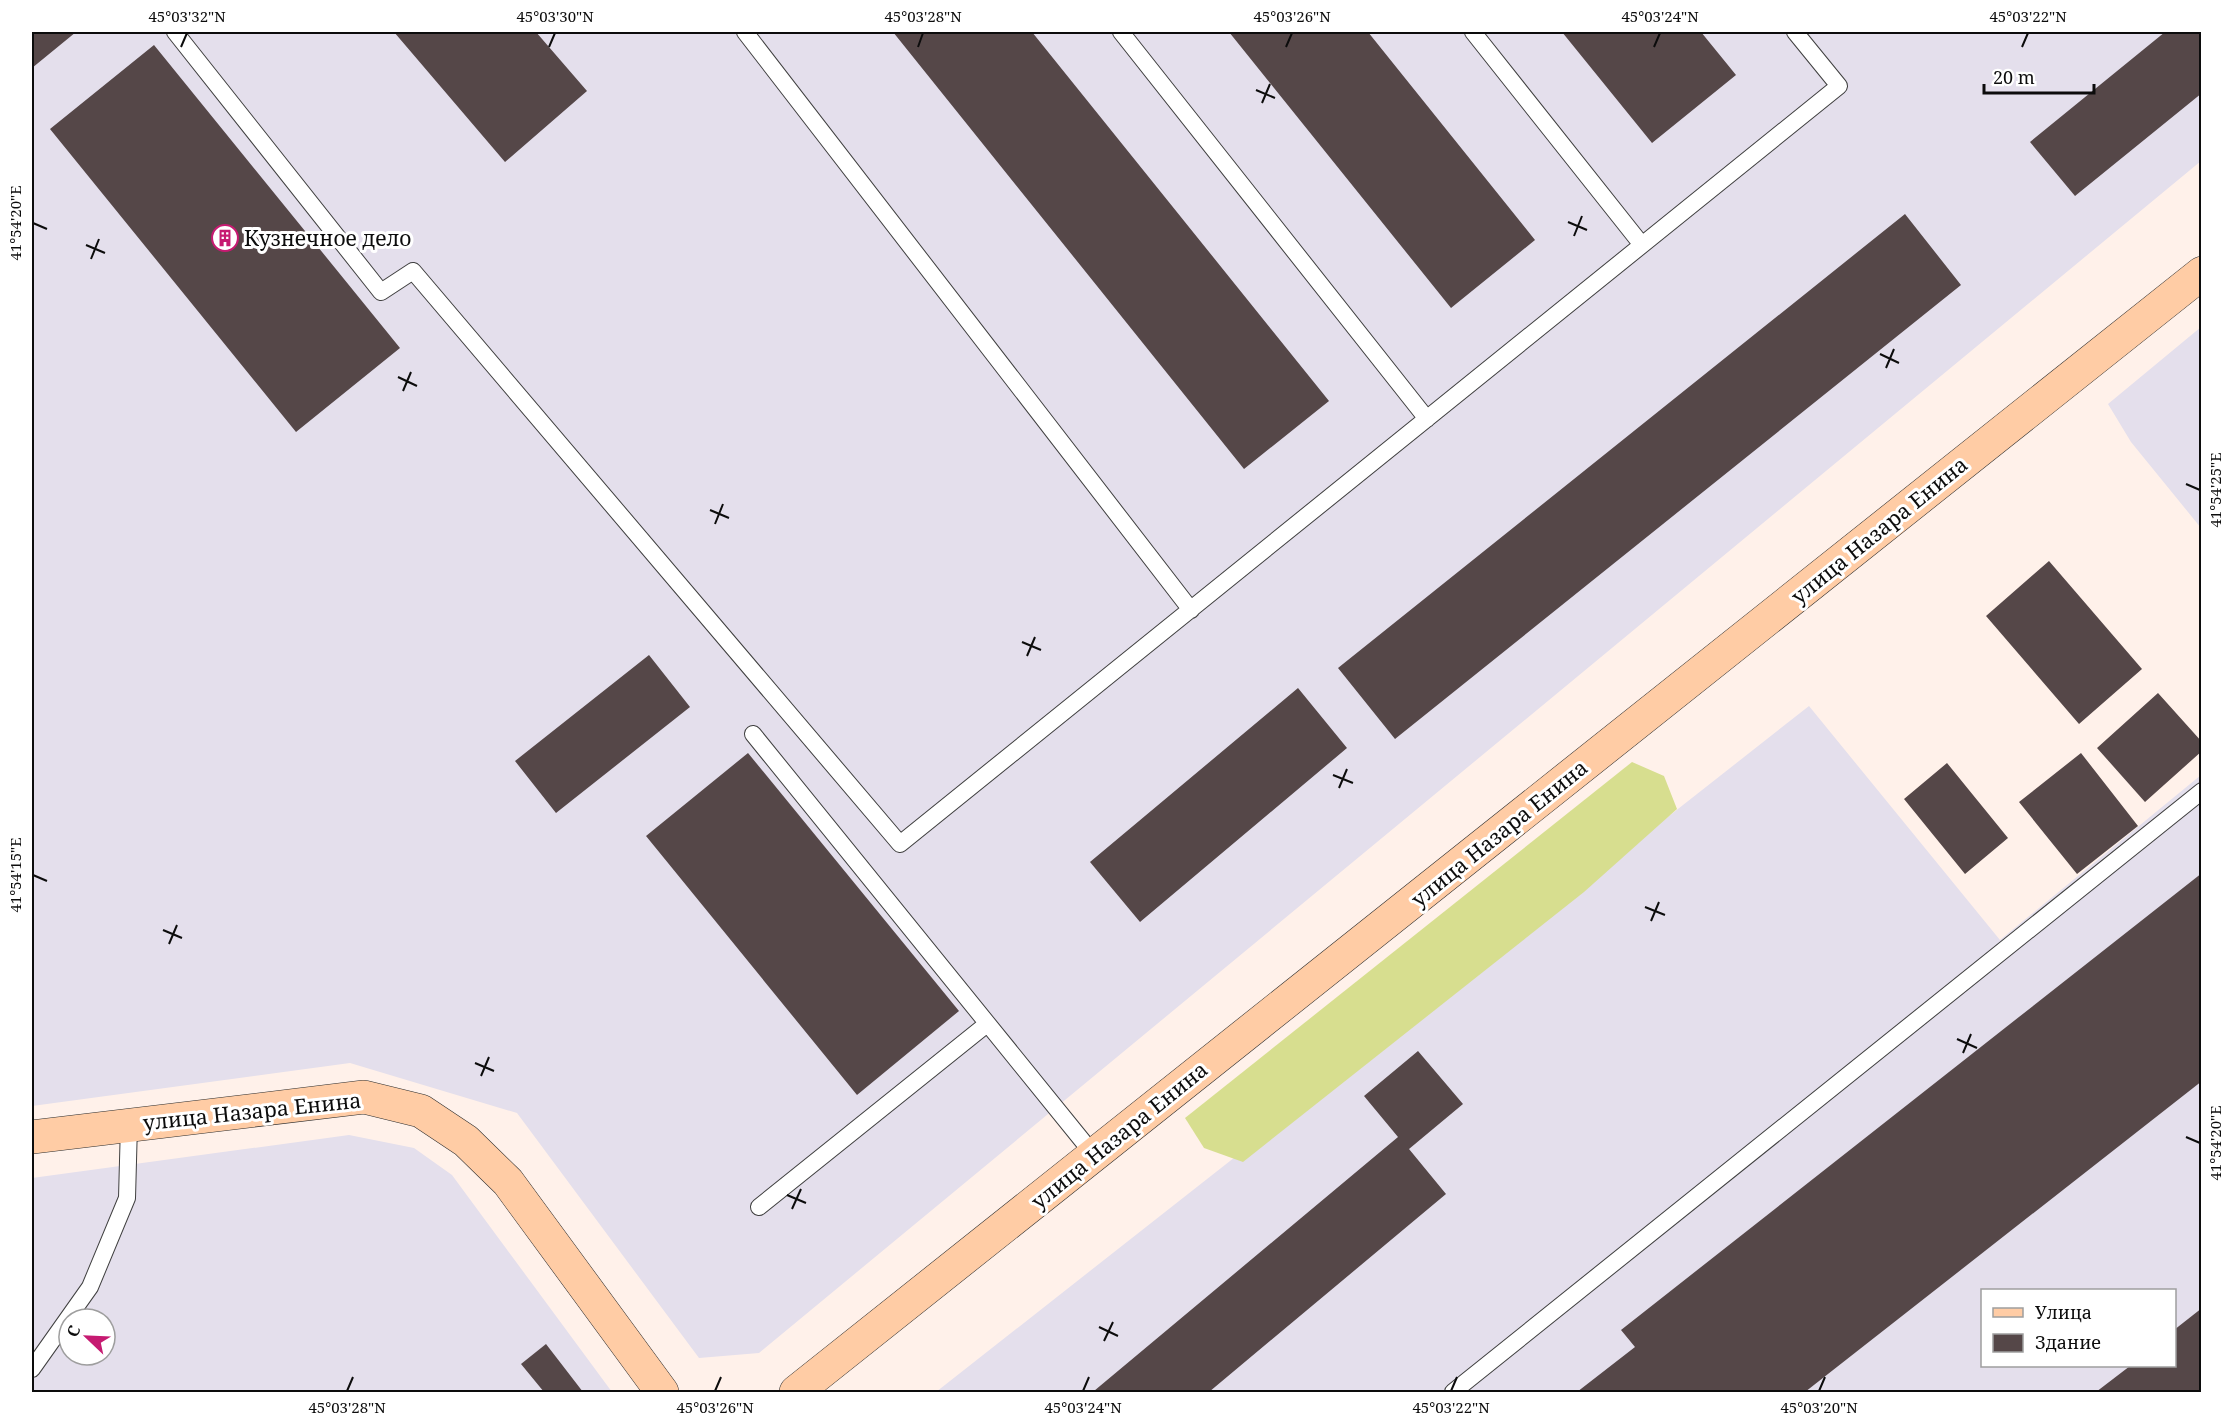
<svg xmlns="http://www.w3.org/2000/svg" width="2233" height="1424" font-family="'Noto Serif',serif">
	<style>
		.industrial { fill: #e4dfec; fill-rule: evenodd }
		.forest { fill: #d7de8f }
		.building { fill: #554748 }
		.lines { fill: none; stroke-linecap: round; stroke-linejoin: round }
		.service-casing { stroke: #3f3f3f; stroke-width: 18 }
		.secondary-casing { stroke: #2e2e2e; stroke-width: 34 }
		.service { stroke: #fff; stroke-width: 16 }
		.secondary { stroke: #ffcca5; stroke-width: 33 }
		.ticks { fill: none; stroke: #0c0c0c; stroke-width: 2 }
		.labels { text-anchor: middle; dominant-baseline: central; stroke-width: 6; stroke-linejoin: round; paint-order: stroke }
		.poi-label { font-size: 21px; fill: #0c0c0c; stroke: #fff; text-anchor: start }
		.street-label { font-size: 21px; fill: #0c0c0c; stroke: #fff }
		.neatline { fill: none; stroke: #0c0c0c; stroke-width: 2 }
		.ticks-label { font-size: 15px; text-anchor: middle; fill: #0c0c0c }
	</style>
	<rect width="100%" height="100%" fill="#fff1ea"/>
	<path class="industrial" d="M32 32H2201V161L759 1353 699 1358 517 1113 350 1063 32 1106Z
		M2201 327V528L2131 442 2108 404Z
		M1809 706 2000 940 2201 775V1392H936ZM1982 1290H2174V1366H1982Z
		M349 1135 414 1148 452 1175 612 1392H32V1178ZM69 1319H105V1355H69Z"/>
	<path class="forest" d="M1632 762 1664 776 1677 809 1584 892 1243 1162 1204 1148 1185 1118Z"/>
	<path class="building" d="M32 32H76L32 68Z
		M394 32H536L587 91 505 162Z
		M893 32H1032L1329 401 1244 469Z
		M1229 32H1368L1535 240 1451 308Z
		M1562 32H1701L1736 75 1652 143Z
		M2165 32H2202V93L2075 196 2030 142Z
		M154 45 400 348 296 432 50 129Z
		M1905 214 1961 285 1395 739 1338 668Z
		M2049 561 2142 669 2079 724 1986 616Z
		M649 655 690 707 556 813 515 761Z
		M1298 688 1347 748 1140 922 1090 862Z
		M2158 693 2202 742V751L2145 802 2097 748Z
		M748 753 959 1011 857 1095 646 836Z
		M2081 753 2138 826 2077 874 2019 802Z
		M1947 763 2008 838 1965 874 1904 799Z
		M2202 873V1081L1805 1392H1577L1635 1347 1621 1330Z
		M1418 1051 1463 1104 1409 1149 1446 1194 1209 1392H1095L1094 1391 1398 1137 1364 1096Z
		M2202 1308V1392H2096L2130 1366H2174V1330Z
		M546 1344 583 1392H544L521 1364Z"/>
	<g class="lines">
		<defs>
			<path id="service" d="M175 32 381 292 413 271 900 844 1642 245 1473 32
				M745 32 1191 610
				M1121 32 1427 419
				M1642 245 1839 86 1795 32
				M753 734 1094 1155
				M759 1207 987 1024
				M32 1369 90 1287 127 1198 129 1124
				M1453 1392 2202 791"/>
			<path id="secondary" d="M32 1137 364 1097 421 1111 466 1141 508 1182 662 1392
				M796 1392 2202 273"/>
		</defs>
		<use href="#service" class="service-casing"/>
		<use href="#secondary" class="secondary-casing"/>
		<use href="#service" class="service"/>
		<use href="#secondary" class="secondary"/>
	</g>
	<path class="ticks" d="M181 47 187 33M549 47 555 33M918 47 923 33M1286 47 1292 33M1654 47 1660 33M2022 47 2028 33M1256 90 1275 98M1262 103 1270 84M1568 222 1587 230M33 223 47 229M1574 236 1582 216M86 245 105 253M91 259 99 239M1880 354 1899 363M1886 368 1894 349M398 377 417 386M403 391 411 372M2186 484 2200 490M710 510 729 518M715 524 723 504M1022 642 1041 650M1027 656 1035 637M1333 775 1353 783M1339 788 1347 769M33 875 47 881M1645 907 1665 915M1651 921 1659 902M163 930 182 938M169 944 177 925M1957 1039 1977 1048M1963 1053 1971 1034M475 1063 494 1071M481 1076 489 1057M2186 1137 2200 1143M787 1195 806 1203M792 1209 801 1189M1099 1327 1118 1336M1104 1341 1113 1322M347 1391 353 1377M715 1391 721 1377M1083 1391 1089 1377M1451 1391 1457 1377M1819 1391 1825 1377"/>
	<defs>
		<symbol id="building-ring" viewBox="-11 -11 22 22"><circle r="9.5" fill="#fff" stroke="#c61a71" stroke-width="1.5"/><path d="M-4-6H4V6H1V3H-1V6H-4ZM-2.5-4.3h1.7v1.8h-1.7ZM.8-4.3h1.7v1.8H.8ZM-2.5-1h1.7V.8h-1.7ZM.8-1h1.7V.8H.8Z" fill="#c61a71"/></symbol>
	</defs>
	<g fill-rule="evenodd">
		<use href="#building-ring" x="210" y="223" width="30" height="30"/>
	</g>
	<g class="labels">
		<g class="poi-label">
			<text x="244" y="238">Кузнечное дело</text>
		</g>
		<g class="street-label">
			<text transform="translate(1879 530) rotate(-39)">улица Назара Енина</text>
			<text transform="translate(1499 833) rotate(-39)">улица Назара Енина</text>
			<text transform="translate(252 1111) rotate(-6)">улица Назара Енина</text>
			<text transform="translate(1119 1135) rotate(-39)">улица Назара Енина</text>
		</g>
	</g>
	<rect width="2233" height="1424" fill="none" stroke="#ffffff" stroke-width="66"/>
	<rect x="1981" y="1289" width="195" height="78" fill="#ffffff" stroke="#9e9e9e" stroke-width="1.5"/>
	<rect x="1993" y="1308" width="30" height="9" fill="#ffcca5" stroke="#9e9e9e" stroke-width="1.5"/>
	<text x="2035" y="1319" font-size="18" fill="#0c0c0c">Улица</text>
	<rect x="1993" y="1334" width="30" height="18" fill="#554748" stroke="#9e9e9e" stroke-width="1.5"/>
	<text x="2035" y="1349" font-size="18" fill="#0c0c0c">Здание</text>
	<g transform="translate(87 1337) rotate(293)"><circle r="28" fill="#ffffff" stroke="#9e9e9e" stroke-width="1.5"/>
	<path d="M0-4.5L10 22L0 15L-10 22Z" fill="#c61a71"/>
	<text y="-9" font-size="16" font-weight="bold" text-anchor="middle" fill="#0c0c0c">С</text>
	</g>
	<path d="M1984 84v9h110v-9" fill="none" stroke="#0c0c0c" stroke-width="3"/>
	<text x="1993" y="84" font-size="18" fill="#0c0c0c" stroke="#ffffff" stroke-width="4.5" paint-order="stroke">20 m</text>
	<rect x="33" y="33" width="2167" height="1358" class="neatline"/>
	<g class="ticks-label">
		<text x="187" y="22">45°03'32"N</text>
		<text x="555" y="22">45°03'30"N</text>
		<text x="923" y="22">45°03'28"N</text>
		<text x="1292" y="22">45°03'26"N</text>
		<text x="1660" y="22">45°03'24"N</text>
		<text x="2028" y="22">45°03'22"N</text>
		<text transform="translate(16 223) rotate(-90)" y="5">41°54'20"E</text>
		<text transform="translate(2216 490) rotate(-90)" y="5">41°54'25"E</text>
		<text transform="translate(16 875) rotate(-90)" y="5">41°54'15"E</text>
		<text transform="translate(2216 1143) rotate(-90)" y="5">41°54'20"E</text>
		<text x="347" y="1413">45°03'28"N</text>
		<text x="715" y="1413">45°03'26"N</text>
		<text x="1083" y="1413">45°03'24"N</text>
		<text x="1451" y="1413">45°03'22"N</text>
		<text x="1819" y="1413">45°03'20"N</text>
	</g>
</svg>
